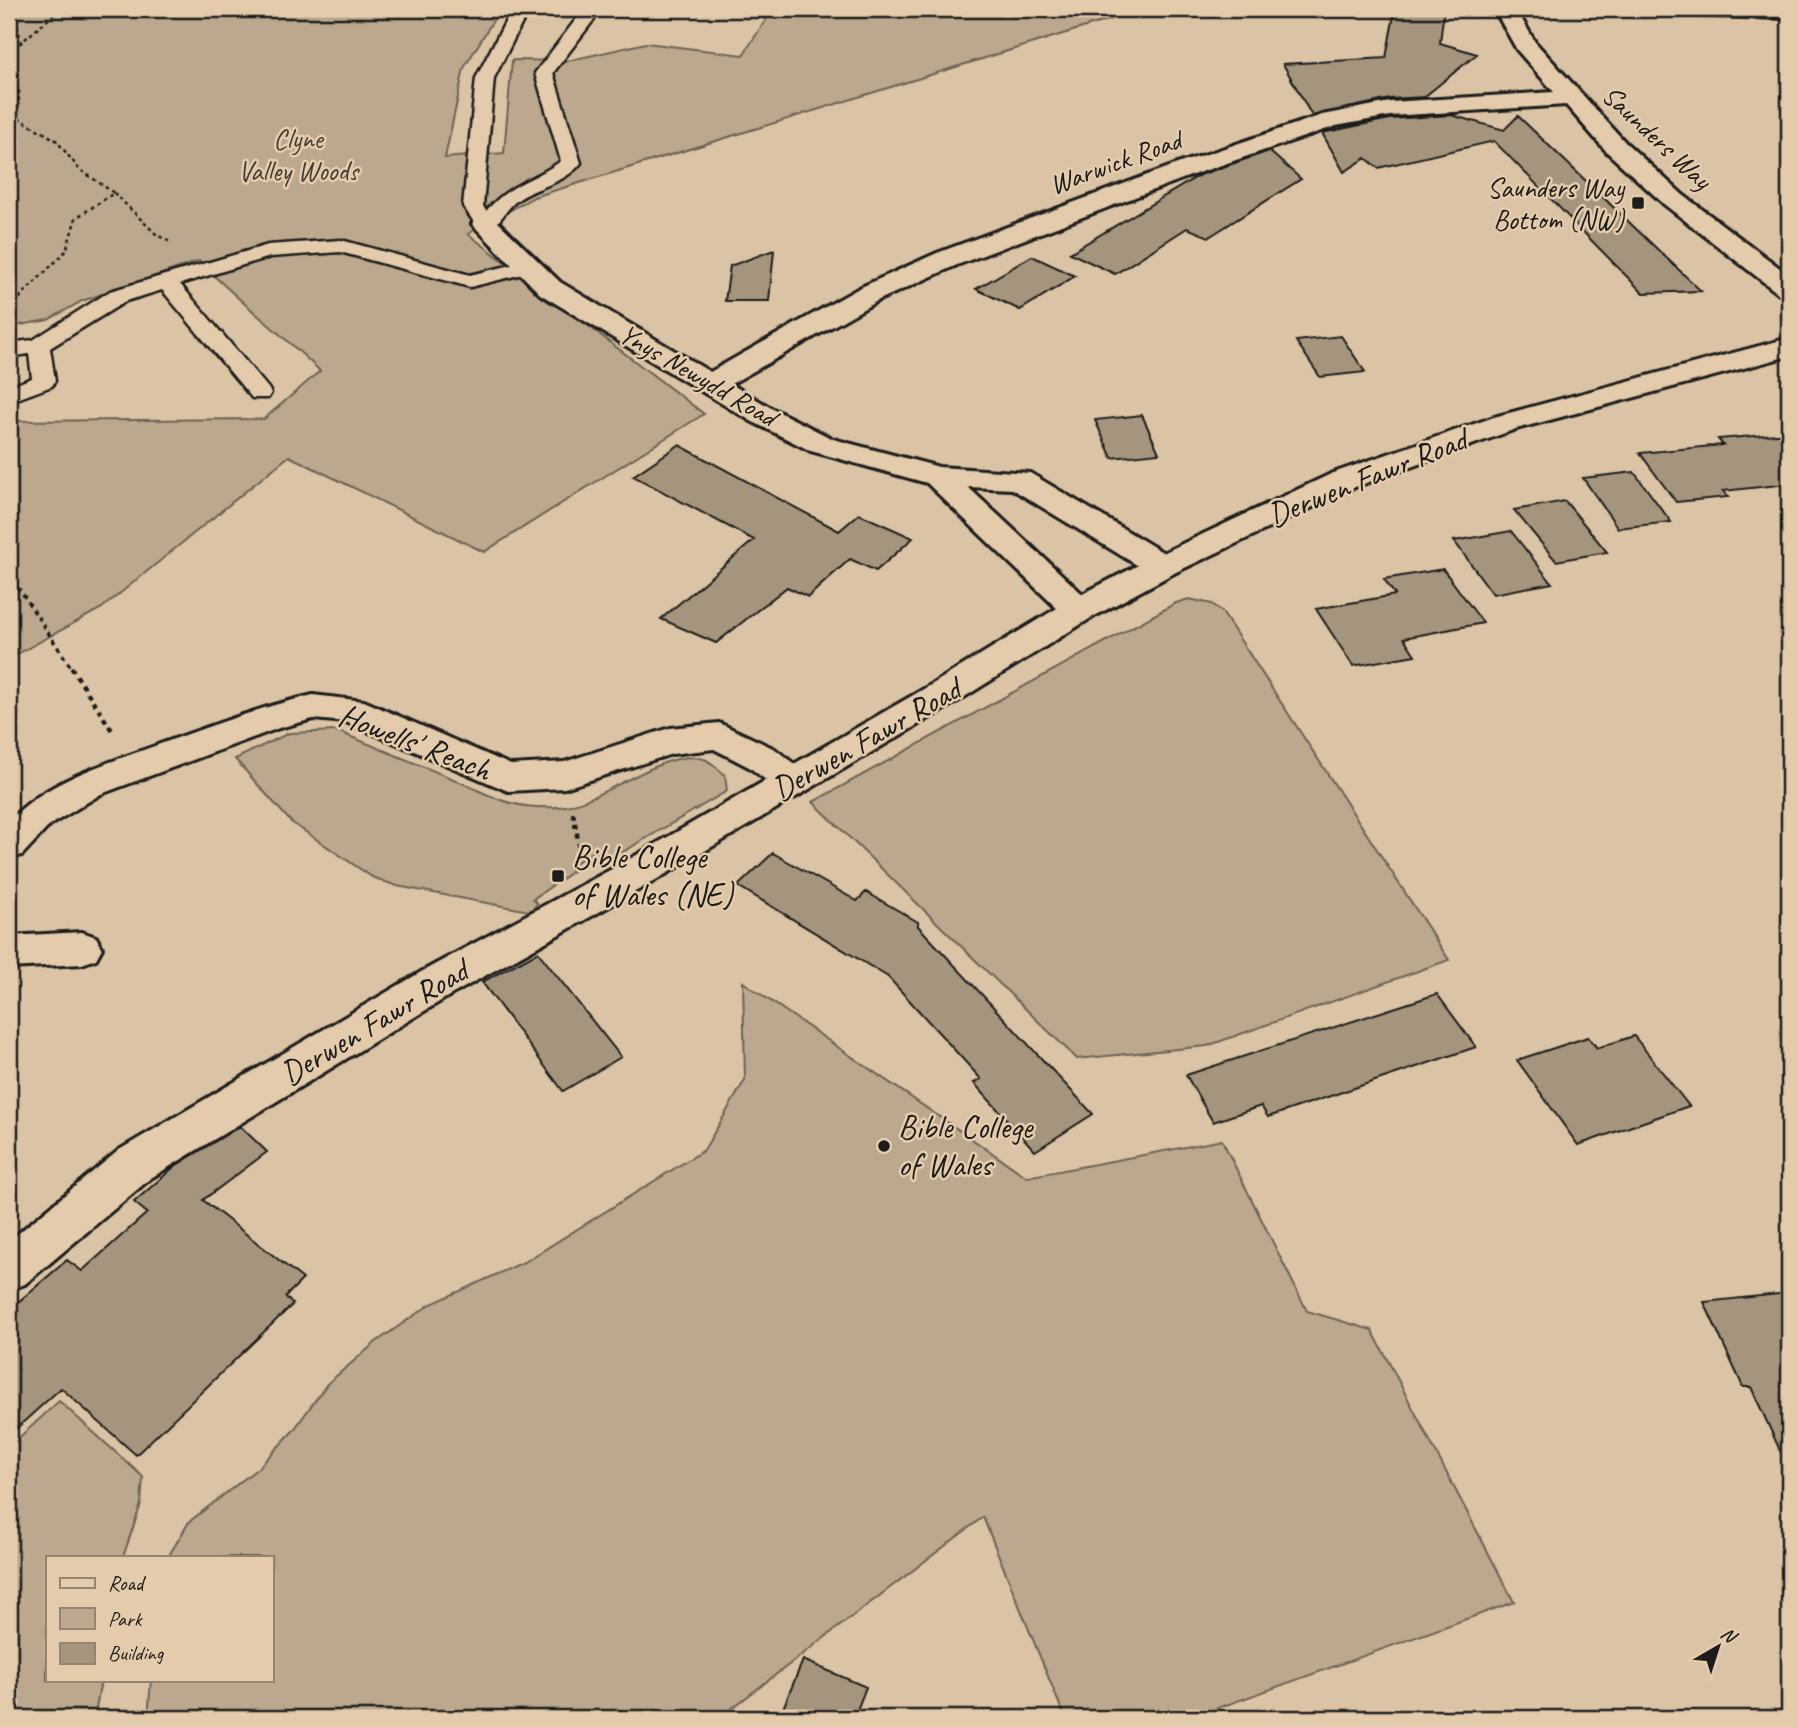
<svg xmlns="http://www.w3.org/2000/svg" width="1798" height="1727" font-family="Caveat,sans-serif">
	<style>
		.green { fill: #bba88e; stroke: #6c6255; stroke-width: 2 }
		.building { fill: #a5957e; stroke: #1c1c1c; stroke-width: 2 }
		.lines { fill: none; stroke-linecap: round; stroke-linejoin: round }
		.lane-casing { stroke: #1c1c1c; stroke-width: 5 }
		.street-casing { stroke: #1c1c1c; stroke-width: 6 }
		.secondary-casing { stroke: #1c1c1c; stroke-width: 6 }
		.path-far2 { stroke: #1c1c1c; stroke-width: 2.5; stroke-dasharray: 3.5 3.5; stroke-linecap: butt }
		.path-far1 { stroke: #1c1c1c; stroke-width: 3.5; stroke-dasharray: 4.5 4.5; stroke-linecap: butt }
		.path { stroke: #1c1c1c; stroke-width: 4.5; stroke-dasharray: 5 5; stroke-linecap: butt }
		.lane { fill: #e3cbab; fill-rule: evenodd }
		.street { fill: #e3cbab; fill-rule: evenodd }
		.secondary { fill: #e3cbab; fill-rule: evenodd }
		.poi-dot { fill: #1c1c1c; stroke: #e3cbab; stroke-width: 2.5 }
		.labels { text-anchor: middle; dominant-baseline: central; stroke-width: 5; stroke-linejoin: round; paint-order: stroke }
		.far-street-label { font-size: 28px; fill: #1c1c1c; stroke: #e3cbab }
		.far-park-label { font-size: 28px; fill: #443f38; stroke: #e3cbab }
		.far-poi-label { font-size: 28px; fill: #1c1c1c; stroke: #e3cbab; text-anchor: end }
		.street-label { font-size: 33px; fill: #1c1c1c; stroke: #e3cbab }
		.poi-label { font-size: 33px; fill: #1c1c1c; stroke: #e3cbab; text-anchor: start }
	</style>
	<rect width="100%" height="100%" fill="#dbc4a5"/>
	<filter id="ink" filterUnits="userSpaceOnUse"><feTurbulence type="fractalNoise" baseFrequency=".0143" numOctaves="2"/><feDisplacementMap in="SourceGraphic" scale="14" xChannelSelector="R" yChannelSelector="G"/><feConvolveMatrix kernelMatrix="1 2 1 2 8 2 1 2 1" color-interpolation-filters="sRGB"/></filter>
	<g filter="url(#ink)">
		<path class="green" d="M9 9H500L464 68 445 158 504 153 512 60 567 61 646 43 743 55 773 9H1144L534 197 468 234 704 414 484 552 289 456 102 608 12 657 9 656V421L264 419 320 371C281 333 237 300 199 261L82 301 48 320 9 327Z
			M1189 599 1212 604 1222 612 1449 960 1207 1046 1077 1059 813 802 1176 603Z
			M337 731C373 746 409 761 446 776 490 794 506 810 558 807 601 804 666 746 704 759 712 762 718 769 725 775L727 791 609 860 595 851 569 867 573 871 533 899 538 904 529 911 397 886 372 877 291 822 235 759 289 733Z
			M743 982 1027 1177 1222 1140 1307 1311 1372 1330 1514 1602 1190 1718H1065L983 1517 719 1718H148L151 1680H271V1557H168L189 1522 258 1468 293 1431 327 1384 376 1342 429 1305 526 1261 704 1150 745 1080Z
			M59 1401 143 1477 141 1504 123 1557H47V1680H101L95 1715 88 1718H9V1447Z"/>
		<path class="building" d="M1395 9H1444L1440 43 1477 54 1424 97 1390 99 1312 116 1283 64 1386 58Z
			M1451 115 1504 130 1518 116 1701 291 1643 293 1494 141 1378 168 1366 158 1344 172 1322 133 1390 119Z
			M1269 151 1301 179 1209 237 1187 228 1115 274 1070 253 1200 175Z
			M774 250 769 301H725L730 266Z
			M1032 256 1075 276 1020 310 976 289Z
			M1341 336 1365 372 1320 377 1296 341Z
			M1142 415 1159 453 1112 458 1095 420Z
			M1789 433V484L1723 491 1728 497 1676 502 1640 453 1723 445 1718 439Z
			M679 445 839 531 859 514 913 538 876 571 850 559 808 597 787 587 716 643 661 619 754 540 633 476Z
			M1634 472 1671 522 1618 528 1583 478Z
			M1565 501 1607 552 1556 561 1514 510Z
			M1511 531 1552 583 1493 594 1454 541Z
			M1443 569 1483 623 1404 638 1415 655 1353 666 1316 609 1395 595 1384 579Z
			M773 853 857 901 866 892 918 922V926L1093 1114 1035 1151 974 1083 981 1079 888 977 738 886Z
			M538 952 621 1057 563 1091 482 982Z
			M1437 994 1476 1047 1268 1117 1261 1106 1213 1122 1186 1075Z
			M1634 1036 1689 1106 1578 1145 1517 1060 1588 1037 1597 1048Z
			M240 1126 267 1152 203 1200 303 1279 285 1297 293 1304 136 1455 61 1388 9 1435V1310L67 1260 82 1271 147 1213 134 1202 175 1166Z
			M1789 1293V1470L1751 1387H1743L1704 1302Z
			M803 1660 866 1687 854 1718H779Z"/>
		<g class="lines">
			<defs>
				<path id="lane" d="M512 9H529L494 78 483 206 486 211C510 183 533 181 561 161L535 73 584 9H602L553 73 581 163C565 184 535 186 515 202 502 213 497 233 478 228L463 206 476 78Z
					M341 240 470 275 528 261 535 263 538 267 535 271 470 287 340 252 270 257 180 284 268 388 271 393 268 398H252L162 290 126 301 50 348 55 381 52 386 9 402V387L32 378 29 354 9 357V343L33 340 110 291 268 245Z"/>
				<path id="street" d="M1494 9H1516L1535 42 1625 142 1683 195 1789 275V296L1779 294 1665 205 1607 152 1566 105 1390 116 1336 126 1198 173 957 265 879 300 731 384 773 409 833 439 939 467 1030 473 1174 559 1178 566 1174 573 1162 577 1150 573 1012 489 968 487 1091 602 1096 610 1091 618 1079 621 1067 618 927 483 811 451 751 421 540 294 472 224 476 218 485 216 494 218 560 282 710 372 859 288 937 253 1180 163 1322 115 1390 102 1554 92 1517 50Z
					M1694 9H1789V18L1705 16 1697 14Z
					M313 695 364 701 511 765 564 762 670 728 719 723 775 749 806 773 811 782 806 791 793 795 780 791 749 767 714 749 672 754 565 788 508 791 346 722 313 719 279 728 101 794 50 825 22 855 9 859V821C48 779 107 764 160 744 211 726 260 707 313 695Z
					M82 932 96 937 102 948 96 959 82 964 9 968V936Z"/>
				<path id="secondary" d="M1789 338V356L1516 429 1355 487 1174 573 1091 618 958 701 649 884 449 996 151 1178 25 1284 9 1290V1241L119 1150 421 972 621 864 934 683 1067 602 1150 559 1333 473 1494 417Z"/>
			</defs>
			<use href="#lane" class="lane-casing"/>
			<use href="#street" class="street-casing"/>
			<use href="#secondary" class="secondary-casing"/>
			<path class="path-far2" d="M9 27 18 28 21 43
				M9 53 60 9
				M9 82 19 88 18 118 56 140 79 169 114 193 76 218 66 251 20 297
				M114 193 157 235 172 243"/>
			<path class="path-far1" d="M11 306 22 295
				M9 583 20 590 72 669"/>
			<path class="path" d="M71 667 113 732
				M573 813 581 856"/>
			<use href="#lane" class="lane"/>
			<use href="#street" class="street"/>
			<use href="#secondary" class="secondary"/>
		</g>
	</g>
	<g class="poi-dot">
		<rect x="1631" y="196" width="14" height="14" rx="3.5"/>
		<rect x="551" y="869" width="14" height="14" rx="3.5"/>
		<circle cx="884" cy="1146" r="7"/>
	</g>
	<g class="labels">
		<g class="far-street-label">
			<text transform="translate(1657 137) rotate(43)">Saunders Way</text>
			<text transform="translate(1115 162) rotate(-20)">Warwick Road</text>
			<text transform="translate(698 375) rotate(30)">Ynys Newydd Road</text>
		</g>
		<g class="far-park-label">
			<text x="298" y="138">Clyne<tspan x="298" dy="32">Valley Woods</tspan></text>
		</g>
		<g class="far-poi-label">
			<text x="1624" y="187">Saunders Way<tspan x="1624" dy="32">Bottom (NW)</tspan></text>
		</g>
		<g class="street-label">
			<text transform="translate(1367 477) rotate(-22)">Derwen Fawr Road</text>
			<text transform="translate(866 739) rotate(-30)">Derwen Fawr Road</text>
			<text transform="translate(415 742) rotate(21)">Howells' Reach</text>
			<text transform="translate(374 1022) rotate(-31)">Derwen Fawr Road</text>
		</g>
		<g class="poi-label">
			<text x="572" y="857">Bible College<tspan x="572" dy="38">of Wales (NE)</tspan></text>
			<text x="898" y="1127">Bible College<tspan x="898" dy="38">of Wales</tspan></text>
		</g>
	</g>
	<rect width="1798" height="1727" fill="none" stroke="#e3cbab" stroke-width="35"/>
	<rect x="18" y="18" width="1763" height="1692" fill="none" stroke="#1c1c1c" stroke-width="2.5" filter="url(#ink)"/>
	<rect x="46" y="1556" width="228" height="126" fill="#e3cbab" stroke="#938572" stroke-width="2"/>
	<rect x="60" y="1578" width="35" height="10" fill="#e3cbab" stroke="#938572" stroke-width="2"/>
	<text x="108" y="1590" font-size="21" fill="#1c1c1c">Road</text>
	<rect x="60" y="1608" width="35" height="21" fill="#bba88e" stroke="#938572" stroke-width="2"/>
	<text x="108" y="1626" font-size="21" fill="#1c1c1c">Park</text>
	<rect x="60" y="1643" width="35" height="21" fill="#a5957e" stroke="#938572" stroke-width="2"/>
	<text x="108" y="1660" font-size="21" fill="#1c1c1c">Building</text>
	<g transform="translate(1718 1647) rotate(39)" stroke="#e3cbab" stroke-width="5" paint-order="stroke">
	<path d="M0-5L12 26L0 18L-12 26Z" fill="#1c1c1c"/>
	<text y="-10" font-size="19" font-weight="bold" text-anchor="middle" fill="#1c1c1c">N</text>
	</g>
</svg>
